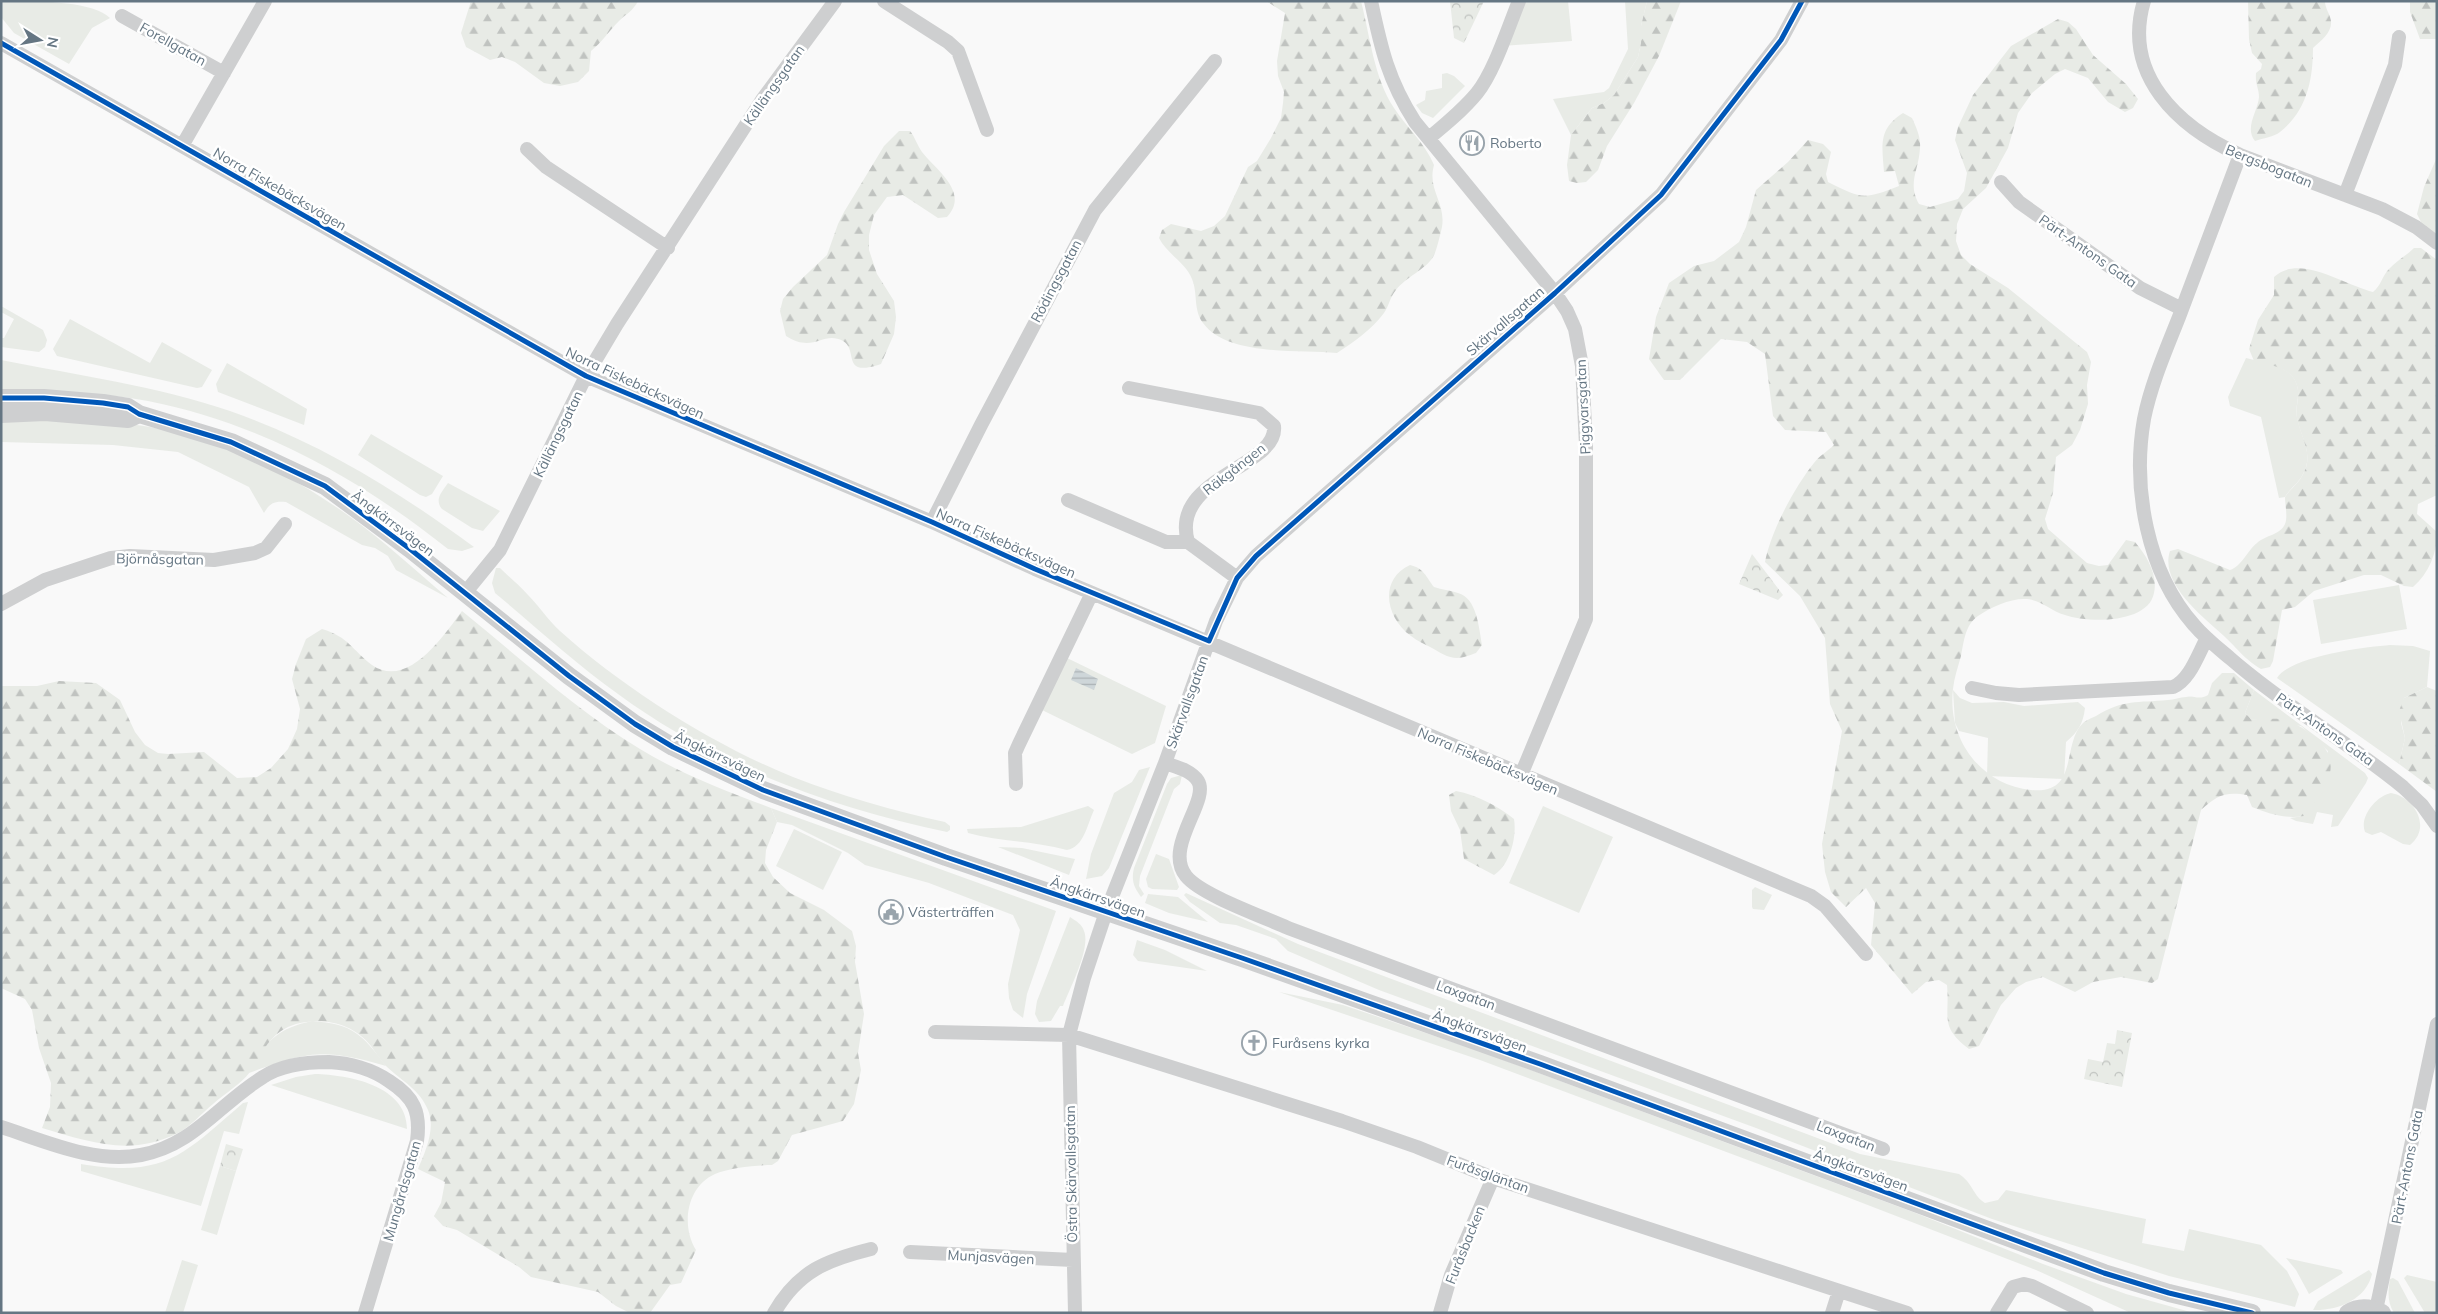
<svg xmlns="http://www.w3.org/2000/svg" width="2438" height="1314" font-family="Mulish,sans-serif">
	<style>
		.grass { fill: #e8ebe6 }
		.forest { fill: url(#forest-firs) }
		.park { fill: url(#park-crowns) }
		.water { fill: url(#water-rules) }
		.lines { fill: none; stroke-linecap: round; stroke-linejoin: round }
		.minor { stroke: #cecfd0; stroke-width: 14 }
		.tertiary { stroke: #cecfd0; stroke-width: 18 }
		.cycleway-casing { stroke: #fff; stroke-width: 8 }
		.cycleway { stroke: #0057b8; stroke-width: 5 }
		.labels { text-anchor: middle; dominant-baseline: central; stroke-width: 5; stroke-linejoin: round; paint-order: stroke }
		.street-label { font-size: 14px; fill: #657683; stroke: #fff }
		.poi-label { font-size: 14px; fill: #657683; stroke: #fff; text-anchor: start }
	</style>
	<defs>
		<pattern id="forest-firs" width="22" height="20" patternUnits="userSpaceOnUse" patternTransform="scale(1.25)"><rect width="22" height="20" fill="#e8ebe6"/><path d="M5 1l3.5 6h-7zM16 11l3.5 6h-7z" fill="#c0c3c0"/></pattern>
		<pattern id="park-crowns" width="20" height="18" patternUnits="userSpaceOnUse" patternTransform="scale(1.25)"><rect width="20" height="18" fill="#e8ebe6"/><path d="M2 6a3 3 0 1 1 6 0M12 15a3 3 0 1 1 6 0" fill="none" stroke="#c0c3c0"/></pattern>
		<pattern id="water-rules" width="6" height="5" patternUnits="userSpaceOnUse" patternTransform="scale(1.25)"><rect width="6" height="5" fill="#ced6d9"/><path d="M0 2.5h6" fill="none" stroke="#abb2b5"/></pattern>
	</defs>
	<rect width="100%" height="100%" fill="#f9f9f9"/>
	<path class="grass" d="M1 1C30 1 93 0 110 18L92 28 69 64 14 33 1 17Z
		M1522 1H1568L1572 41 1502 46Z
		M1625 1H1647L1641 26V43L1638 57 1614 95 1604 103 1592 108 1571 135 1553 99 1604 92 1609 88 1628 49Z
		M1447 73 1454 76 1465 86 1433 118 1422 113 1416 105 1425 100 1426 91 1442 88V74Z
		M1 306 43 330 47 340 45 347 39 352 1 347V338H4L14 319 1 312Z
		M70 319 150 363 162 342 212 370 202 387 197 388 57 356 53 349Z
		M2246 358C2265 363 2295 365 2298 390 2299 399 2295 409 2297 417 2301 439 2315 454 2302 476 2298 483 2290 489 2285 497L2279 498 2261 417 2230 406 2228 397Z
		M1 360C77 375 156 386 230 411 319 442 398 491 474 547L462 551 448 549C360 479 260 423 148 401 100 392 50 392 1 391Z
		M227 363 307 409 304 425 218 392 216 384Z
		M1 419C54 421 109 418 160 429 227 443 294 476 349 516 384 541 416 571 448 598L396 570 388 556 375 548 362 545 286 502C274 501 270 503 264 513L249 487 178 452 113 445 1 442Z
		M371 434 443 476 432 494 426 497 420 495 358 455Z
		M448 483 500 511 483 531 472 528 442 509C434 499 442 492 448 483Z
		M496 568H500C509 577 519 585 528 595 539 606 548 620 560 631 623 688 715 746 793 777 842 796 894 811 945 822L950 826V830L947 832C829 807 716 766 618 694 575 663 536 627 495 593L492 583Z
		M2399 585 2407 629 2321 644 2313 600Z
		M2390 645 2413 646 2430 651 2427 687 2404 698 2401 723 2405 738 2399 764 2277 678C2291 656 2365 647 2390 645Z
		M1067 658 1166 706 1155 743 1132 754 1042 710Z
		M1953 690 1960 698 1972 703 2004 702 2024 706 2078 702 2085 708C2083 724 2078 732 2066 742L2064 779 1987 776 1988 738 1959 731 1955 723Z
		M2254 690 2365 773 2368 778 2366 783 2338 826 2331 827 2333 815 2317 812 2313 824 2296 821 2290 818 2304 816 2328 751 2301 726 2251 719 2245 713Z
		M1150 767 1109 868 1102 876 1086 879 1091 854 1114 793 1132 782 1139 770Z
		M1182 775 1180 784 1174 789 1140 876 1139 886 1144 894 1141 897C1134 887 1131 881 1134 868L1167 784 1171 778Z
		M2391 793C2415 797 2432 828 2410 845L2403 844 2381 832 2372 835 2365 832C2359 817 2376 796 2391 793Z
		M1088 806 1094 810C1087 825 1084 847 1067 850 1034 841 1001 842 968 833L967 829 1021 827Z
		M1543 806 1613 837 1579 913 1509 883Z
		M771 808 1056 911 1027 994 1023 1018 1013 1010 1009 998 1008 984 1020 930 1013 915 929 883 865 865 848 853 792 825 777 822Z
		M794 829 842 852 823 890 776 866Z
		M998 847 1022 848 1075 859 1069 875Z
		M1156 854 1169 859 1179 887 1177 890 1152 889 1148 887 1146 879Z
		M1755 887 1772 895 1764 910 1753 909 1752 907V890Z
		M1186 893 1298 944 1860 1154 1959 1174C1973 1183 1973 1196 1985 1203L1998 1200 2006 1190 2146 1219 2142 1243 2184 1251 2189 1229 2261 1245 2287 1271 2299 1294 2295 1307 2169 1276 1992 1219 1756 1128 1379 990 1288 951 1276 939 1236 925 1220 923 1190 902 1184 895Z
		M1148 894 1178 897 1208 922 1169 913 1145 903Z
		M1070 917C1076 921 1082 924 1084 931 1091 948 1070 988 1063 1006H1060L1051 1021 1039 1022 1035 1014 1037 1001Z
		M1137 940 1165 950 1207 971 1138 961 1133 955Z
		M1279 992 1343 1005 1482 1052 1913 1212 2043 1264 2126 1294 2194 1313H2131L2036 1270 1847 1197 1480 1060Z
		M312 1021C353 1024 362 1034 386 1066 324 1048 309 1051 249 1073 266 1041 276 1029 312 1021Z
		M315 1074C348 1075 407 1085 407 1129L271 1085 296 1077Z
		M248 1102 239 1134 224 1131 201 1206 81 1171V1164C165 1178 183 1155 243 1103Z
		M220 1166 236 1171 217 1235 201 1230Z
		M2286 1258 2341 1270 2343 1273 2309 1294 2296 1270Z
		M182 1260 198 1265 183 1313H165Z
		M2369 1270 2372 1274C2366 1300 2337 1311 2313 1310L2318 1301Z
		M2407 1275 2437 1282V1313H2425L2404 1278Z
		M2393 1278 2398 1281 2415 1313H2394C2387 1302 2388 1291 2390 1279Z"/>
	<path class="forest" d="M471 1H638C633 11 626 14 619 21 609 31 602 42 591 51L589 71 578 82 560 86 544 83 515 62 502 57 490 60 466 47 461 33Z
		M1266 1H1361C1370 36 1374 78 1394 108 1407 128 1425 143 1434 165 1427 190 1446 202 1442 227 1440 235 1437 250 1433 257 1426 269 1406 277 1396 290 1390 297 1389 306 1384 313 1371 330 1354 342 1337 353 1299 349 1228 357 1203 323 1193 310 1198 293 1192 279 1186 263 1167 254 1159 238L1162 230 1171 224 1201 231 1214 226 1225 216 1248 167 1257 161 1271 138 1281 118 1283 103 1284 92 1278 76 1277 61 1285 13Z
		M1647 1H1681L1659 56 1634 103 1607 146 1598 170 1586 182 1577 183 1569 181 1567 165 1571 135 1592 108 1604 103 1614 95 1638 57 1641 43V26Z
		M2248 1H2325C2325 7 2328 11 2330 17 2335 30 2322 40 2313 48 2313 79 2307 111 2280 132 2274 137 2263 138 2255 141 2244 128 2258 111 2259 97 2259 88 2255 85 2256 73L2261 69 2262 64 2252 53 2249 39Z
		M2410 1H2437V39H2420L2410 12Z
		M2058 19 2068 22 2076 29 2093 55 2126 84 2138 99 2133 108 2125 112 2108 102 2088 78 2065 69 2055 74 2032 93 2018 113 2008 148 1986 188 1963 209 1957 224 1956 241 1961 255 1970 264 2008 288 2087 352 2091 362 2087 385 2088 404 2080 430 2072 445 2056 457 2053 493 2045 519 2048 529 2087 563 2099 566 2108 565 2126 540 2135 542C2147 556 2158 575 2154 593 2148 624 2088 623 2065 615 2049 610 2041 599 2024 599 2009 599 1991 607 1978 616 1965 625 1964 641 1961 656 1958 667 1954 678 1953 689 1947 739 1981 785 2031 790 2080 795 2061 744 2083 723 2086 720 2092 718 2096 716 2124 699 2137 703 2168 700 2174 700 2180 697 2186 697 2195 696 2200 700 2208 695L2212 683 2222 673H2234L2254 690 2245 713 2251 719C2262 720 2275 717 2285 720 2297 723 2305 730 2315 737 2346 764 2325 790 2304 816 2285 819 2270 814 2252 807L2247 795C2225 791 2216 796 2201 810L2158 979 2152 983 2121 977 2093 982 2075 992 2043 977 2026 982 2016 988 2001 1005 1979 1046 1969 1049C1939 1026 1950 1018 1947 985L1939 980 1926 982 1912 994 1871 945 1875 903 1866 888 1846 907 1831 892 1825 872 1822 844 1842 731 1830 704 1825 638 1800 596 1765 562C1771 531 1794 488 1814 463 1819 456 1828 451 1834 445L1826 432 1785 430 1773 416 1765 354 1747 342 1721 339 1680 380H1664L1649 359 1656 317 1669 283 1694 266 1714 261 1739 242 1746 227 1756 190 1788 162 1808 140 1823 144 1831 152 1826 174 1828 182C1862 199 1863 200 1899 186L1895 171 1884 172C1882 145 1878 129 1903 113L1912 118C1916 127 1921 137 1920 148 1919 170 1907 183 1919 204L1930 207 1958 199 1964 191 1967 173 1955 140 1958 127 1973 95 2011 46Z
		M899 131H910C915 137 917 145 922 152 936 170 970 192 947 217L938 218 903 195 887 197 874 215 869 235V250L877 274 894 301 896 317 894 334 881 364C840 378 859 350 843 341 823 330 814 354 786 336L780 311 783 299 793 287 827 255 838 224 844 212 884 146Z
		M2437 157V237L2422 224 2417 214 2424 187Z
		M2414 248H2421L2437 260V495L2418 504 2417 514 2437 532C2437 553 2429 573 2413 587L2404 586 2381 575H2364L2314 591 2295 607 2282 610 2273 661 2270 667 2261 669C2243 658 2238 649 2224 636 2204 618 2159 583 2170 551L2178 549 2230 570C2242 566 2247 551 2257 543 2266 535 2280 535 2285 524 2288 517 2285 505 2285 497 2290 489 2298 484 2302 476 2315 455 2301 439 2297 418 2295 409 2299 400 2298 391 2296 368 2271 365 2254 361L2249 349 2258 320 2274 295V277C2299 253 2346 286 2373 292 2381 286 2382 276 2389 269 2396 261 2406 256 2414 248Z
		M1410 565C1424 568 1426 577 1434 587 1442 590 1450 590 1458 593 1477 598 1479 628 1482 645L1476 653C1470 655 1463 658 1457 658 1448 658 1439 652 1432 648 1425 644 1417 641 1411 636 1386 618 1378 580 1410 565Z
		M462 611C520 658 576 710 640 749 681 774 726 791 771 808L777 822 766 850 765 863 773 877 790 893 824 910 852 931 856 946 855 962 864 1014 858 1053 861 1070 854 1104 843 1121 792 1135 778 1161 772 1165C758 1165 728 1168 715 1174 686 1187 681 1226 696 1250L681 1283 670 1285 650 1313H630L616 1306 598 1292 531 1277 519 1267 457 1230 443 1226 434 1216 441 1203 445 1182 418 1169C425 1152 436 1129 428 1110 420 1090 402 1081 387 1067 381 1061 376 1053 371 1046 353 1023 323 1017 296 1024 270 1032 263 1052 250 1072 241 1084 224 1094 213 1104 202 1113 190 1127 178 1133 130 1157 90 1142 42 1128L50 1107 51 1083 39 1048 32 1010 25 999 1 988V686H37L59 681 96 683 120 700 135 732 145 745 158 753 168 754 204 752 237 778 257 777 271 768 288 749 297 729 300 709 292 679 296 664 306 639 322 629C349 637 352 650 372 665 408 690 444 635 462 611Z
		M2427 687 2437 691V792L2399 764 2405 738 2399 711 2404 698Z
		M1456 791C1477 795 1498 806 1514 819 1517 837 1510 865 1494 875L1464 859 1460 830 1451 811 1449 795Z"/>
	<path class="park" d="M1450 1H1484L1464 43 1454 38Z
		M1752 554 1783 595 1778 600 1739 584Z
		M2117 1030 2132 1033 2122 1087 2084 1079 2088 1059 2103 1062 2107 1043 2115 1044Z
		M226 1144 243 1149 236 1171 220 1166Z"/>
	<path class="water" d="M1076 668 1098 679 1094 690 1071 680Z"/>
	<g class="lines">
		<path class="minor" d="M884 1 948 42 958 51 987 130
			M1371 1C1381 48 1388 80 1415 122L1555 293 1567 311 1575 329 1582 366 1586 445V619L1521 775
			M2144 1C2122 75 2178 127 2240 155L2382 209 2416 227 2437 243
			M122 16 224 73
			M1 43 586 376 932 522 1035 569 1811 896 1825 906 1866 954
			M1429 138C1446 124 1463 110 1477 93 1494 72 1508 28 1519 1
			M182 146 265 1
			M527 149 546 167 668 248
			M2240 155C2220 209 2199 263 2179 317 2166 350 2151 384 2144 419 2132 488 2147 572 2194 625 2205 638 2218 648 2231 659 2285 706 2348 742 2403 787L2422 805 2437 826
			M2001 182 2019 202 2140 288 2182 309
			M2345 195 2395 65 2399 37
			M1129 388 1259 413 1274 426C1279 467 1169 477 1188 542L1237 578
			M1068 500 1166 542H1188
			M932 522 981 425 1095 210 1215 61
			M465 593 500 550 586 376 617 324 762 100 835 1
			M1 604 45 580 111 558 130 556 214 560 255 553 266 548 285 524
			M1972 688 1996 693 2019 695 2173 687C2190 680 2198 654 2207 638
			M1165 763C1176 767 1191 770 1198 781 1210 801 1163 847 1186 876 1201 895 1264 917 1288 928L1883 1149
			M1016 784 1015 753 1019 744 1092 593
			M935 1032 1069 1035 1342 1121 1417 1147 1493 1178 1907 1313
			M1 1127C45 1141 94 1164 141 1155 194 1145 219 1104 263 1077 281 1065 307 1062 329 1062 349 1063 372 1069 389 1081 414 1097 421 1112 417 1141L365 1313
			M910 1252 1073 1260
			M2376 1310 2437 1024
			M774 1313C798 1271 827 1260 871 1249
			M1075 1313 1069 1035 1084 978 1106 912 1165 763 1216 621 1237 578 1256 556 1555 293 1661 195 1781 40 1802 1
			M1440 1313 1451 1275 1493 1178
			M1832 1313 1839 1291
			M1997 1313 2013 1287 2024 1284 2032 1286 2087 1313"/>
		<path class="tertiary" d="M1 398H44L103 403 128 407 139 414 231 442 325 486 410 549 569 676 635 724 673 747 763 790 946 857 1242 958 1540 1064 2104 1273 2169 1293 2252 1313
			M1 414 45 412 128 419 139 414
			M2348 1313C2359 1306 2370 1307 2382 1313"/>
		<defs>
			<path id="cycleway" d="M1 43 586 376 932 522 1035 569 1209 641 1237 578 1256 556 1555 293 1661 195 1781 40 1802 1
				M1 398H44L103 403 128 407 139 414 231 442 325 486 410 549 569 676 635 724 673 747 763 790 946 857 1242 958 1540 1064 2104 1273 2169 1293 2252 1313"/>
		</defs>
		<use href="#cycleway" class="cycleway-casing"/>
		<use href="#cycleway" class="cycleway"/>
	</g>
	<defs>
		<symbol id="restaurant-ring" viewBox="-11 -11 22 22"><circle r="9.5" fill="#fff" stroke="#99a4ac" stroke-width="1.5"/><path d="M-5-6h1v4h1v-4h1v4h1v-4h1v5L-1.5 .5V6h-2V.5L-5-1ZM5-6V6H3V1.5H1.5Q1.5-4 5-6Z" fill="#99a4ac"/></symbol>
		<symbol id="civic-ring" viewBox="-11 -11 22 22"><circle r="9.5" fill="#fff" stroke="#99a4ac" stroke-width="1.5"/><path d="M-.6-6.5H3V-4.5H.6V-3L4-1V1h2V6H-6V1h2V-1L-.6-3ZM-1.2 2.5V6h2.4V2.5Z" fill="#99a4ac"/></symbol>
		<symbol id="church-ring" viewBox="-11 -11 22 22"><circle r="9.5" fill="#fff" stroke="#99a4ac" stroke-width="1.5"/><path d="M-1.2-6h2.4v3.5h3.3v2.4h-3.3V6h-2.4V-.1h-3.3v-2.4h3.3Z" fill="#99a4ac"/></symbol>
	</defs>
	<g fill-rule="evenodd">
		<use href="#restaurant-ring" x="1458" y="129" width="28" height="28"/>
		<use href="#civic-ring" x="877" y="898" width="28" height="28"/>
		<use href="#church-ring" x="1240" y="1029" width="28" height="28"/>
	</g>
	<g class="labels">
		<g class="street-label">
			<text transform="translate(173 44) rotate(29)">Forellgatan</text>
			<text transform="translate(774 85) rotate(-55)">Källängsgatan</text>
			<text transform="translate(2269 166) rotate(22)">Bergsbogatan</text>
			<text transform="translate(280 189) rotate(30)">Norra Fiskebäcksvägen</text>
			<text transform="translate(2088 251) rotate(35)">Pärt-Antons Gata</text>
			<text transform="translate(1056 281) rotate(-62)">Rödingsgatan</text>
			<text transform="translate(1505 321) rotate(-41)">Skärvallsgatan</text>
			<text transform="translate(635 383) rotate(25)">Norra Fiskebäcksvägen</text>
			<text transform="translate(1583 407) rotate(-93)">Piggvarsgatan</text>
			<text transform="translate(558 434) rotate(-64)">Källängsgatan</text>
			<text transform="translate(1234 469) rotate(-38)">Räkgången</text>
			<text transform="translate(393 523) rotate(37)">Ängkärrsvägen</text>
			<text transform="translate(1006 543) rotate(24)">Norra Fiskebäcksvägen</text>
			<text transform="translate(160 559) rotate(1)">Björnåsgatan</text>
			<text transform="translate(1187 702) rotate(-70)">Skärvallsgatan</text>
			<text transform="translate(2325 729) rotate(35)">Pärt-Antons Gata</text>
			<text transform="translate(720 756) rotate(26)">Ängkärrsvägen</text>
			<text transform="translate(1488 761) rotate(23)">Norra Fiskebäcksvägen</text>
			<text transform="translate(1098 897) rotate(19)">Ängkärrsvägen</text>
			<text transform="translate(1466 995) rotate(20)">Laxgatan</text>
			<text transform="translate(1480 1031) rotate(20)">Ängkärrsvägen</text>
			<text transform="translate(1846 1136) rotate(21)">Laxgatan</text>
			<text transform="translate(2407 1167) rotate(-79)">Pärt-Antons Gata</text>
			<text transform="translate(1861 1170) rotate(20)">Ängkärrsvägen</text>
			<text transform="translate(1071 1174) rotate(-91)">Östra Skärvallsgatan</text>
			<text transform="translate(1488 1174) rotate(20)">Furåsgläntan</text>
			<text transform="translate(402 1191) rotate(-74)">Mungårdsgatan</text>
			<text transform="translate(1465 1245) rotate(-68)">Furåsbacken</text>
			<text transform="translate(991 1257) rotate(3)">Munjasvägen</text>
		</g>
		<g class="poi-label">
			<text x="1490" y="143">Roberto</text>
			<text x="908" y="912">Västerträffen</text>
			<text x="1272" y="1043">Furåsens kyrka</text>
		</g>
	</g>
	<rect width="2438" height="1314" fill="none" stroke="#657683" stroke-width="5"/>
	<g transform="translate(40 40) rotate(101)" stroke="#ffffff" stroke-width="4" paint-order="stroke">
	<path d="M0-4L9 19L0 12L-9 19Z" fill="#657683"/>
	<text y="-8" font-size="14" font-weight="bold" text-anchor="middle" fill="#657683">N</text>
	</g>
</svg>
